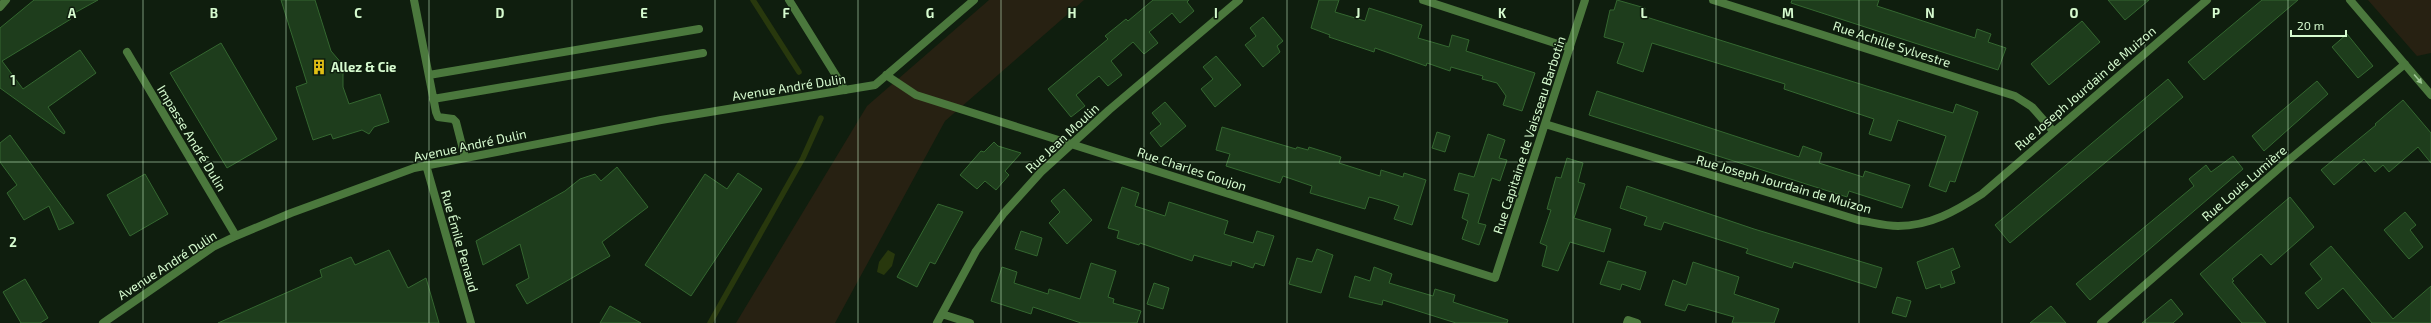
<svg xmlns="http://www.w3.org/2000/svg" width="2431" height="323" font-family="'Exo 2',sans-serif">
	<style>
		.green { fill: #272112 }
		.water { fill: #28380d }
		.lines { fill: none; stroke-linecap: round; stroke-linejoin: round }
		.stream { stroke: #28380d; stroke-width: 5.5 }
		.building { fill: #1e3d1c; stroke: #346730 }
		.lane { stroke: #4b783d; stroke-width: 8 }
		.street { stroke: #4b783d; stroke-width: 8 }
		.oneway { fill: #9ec795 }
		.grid { fill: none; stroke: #d6fbcf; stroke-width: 1; stroke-opacity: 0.55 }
		.labels { text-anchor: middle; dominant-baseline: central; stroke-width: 3; stroke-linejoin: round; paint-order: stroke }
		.street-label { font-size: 13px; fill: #d6fbcf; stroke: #0f1e0e }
		.poi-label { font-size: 13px; font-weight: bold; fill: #d6fbcf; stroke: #0f1e0e; text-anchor: start }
		.grid-label { font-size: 13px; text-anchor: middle; font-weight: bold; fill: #d6fbcf; stroke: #0f1e0e; stroke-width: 3; stroke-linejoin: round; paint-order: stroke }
	</style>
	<rect width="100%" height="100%" fill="#0f1e0e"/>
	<path class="green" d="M989 0H1084L945 121 835 323H736L867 106Z
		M2368 0H2431V53L2417 56Z"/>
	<path class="water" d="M888 250 895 254 892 266 884 275 877 272 879 262Z"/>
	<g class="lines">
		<path class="stream" d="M753 0 799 72
			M710 323 803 158 821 118"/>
	</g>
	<path class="building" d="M34 0H98L69 16 71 19 2 61 23 89 80 50 96 73 48 107 65 132 64 134 0 88V28Z
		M281 0H315L331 51 343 65V87L349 104 380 94 389 122 374 127 369 134 362 130 333 139 331 134 313 140 296 87 307 83Z
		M1153 0H1189L1187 2 1194 11 1180 23 1172 13 1149 32 1158 43 1144 54 1133 42 1111 61 1122 75 1108 86 1099 76 1076 95 1085 106 1071 117 1048 89 1108 39 1105 36 1126 19 1128 21Z
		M1319 0H1339L1335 12 1365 21 1369 8 1422 25 1418 38 1449 47 1452 35 1469 40 1466 51 1535 73 1522 111 1503 105 1506 96 1497 83 1482 79 1483 76 1451 67 1450 71 1427 63 1426 66 1375 48 1374 52 1329 37 1330 35 1311 28Z
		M1617 0 1645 8 1643 16 1953 113 1956 104 1978 112 1955 182 1950 181 1946 192 1929 186 1946 136 1898 120 1891 141 1869 134 1874 119 1784 89 1785 84 1652 43 1643 72 1617 63 1624 43 1604 37 1610 10H1614Z
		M1792 0H1879L1877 6 1975 38 1977 29 1991 34 1988 42 2006 48 1998 70 1791 3Z
		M2108 0H2149L2125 20Z
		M2262 0H2298L2204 80 2188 62Z
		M1263 17 1283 41 1277 46 1280 52 1263 67 1245 45 1256 36 1250 28Z
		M2082 21 2100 42 2049 85 2031 64Z
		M2347 34 2373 66 2358 78 2332 47Z
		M221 43 277 139 227 168 170 73Z
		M1216 56 1241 85 1215 107 1201 89 1213 79 1203 67Z
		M2168 79 2183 97 2010 243 1995 225Z
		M2317 81 2328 94 2264 151 2252 136Z
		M1597 91 1799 157 1803 146 1822 153 1819 163 1863 177 1865 171 1910 185 1902 208 1849 191 1847 197 1589 115Z
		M2403 100 2431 133V163L2418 147 2389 172 2383 165 2375 172 2364 159 2334 185 2321 170 2376 125 2375 124Z
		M1165 102 1186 126 1161 147 1150 133 1161 124 1152 113Z
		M1222 127 1296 149 1297 147 1308 150 1309 147 1341 157 1339 163 1380 176 1381 170 1403 177 1404 173 1426 180 1412 225 1394 219 1399 206 1384 201 1369 197 1365 209 1310 193 1312 186 1283 176 1280 183 1226 166 1230 154 1216 150Z
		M1437 132 1450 136 1445 152 1432 148Z
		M1488 134 1505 140 1499 158 1507 160 1500 181 1492 178 1478 223 1486 225 1479 245 1462 239 1468 221 1462 218 1469 194 1454 190 1459 173 1474 177Z
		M10 135 47 186 74 223 59 230 49 206 24 220 7 193 17 185 0 162V143Z
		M994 142 998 146 1021 153 1005 171 1009 175 996 190 985 181 977 189 960 175 981 151 984 152Z
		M2233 156 2243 169 2090 300 2076 284 2194 186 2189 179 2206 165 2211 172Z
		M1567 158 1583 163 1578 182 1585 184 1574 218 1611 229 1604 252 1570 242 1558 271 1542 266 1547 246 1540 243 1551 210 1547 209 1556 177 1561 178Z
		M617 167 648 207 602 242 610 256 527 304 516 285 529 278 520 244 483 265 476 241 565 191 580 179 595 174 601 181Z
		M738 173 762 189 691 296 645 265 705 174 727 189Z
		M145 174 168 214 130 236 107 195Z
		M1627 186 1754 229 1882 268 1876 288 1794 262 1792 268 1746 253 1748 249 1664 222 1661 230 1644 225 1647 217 1620 208Z
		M1122 187 1139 193 1135 206 1165 216 1169 202 1228 221 1224 234 1253 243 1257 231 1274 236 1264 266 1255 263 1253 268 1232 261 1231 266 1194 255 1192 261 1140 243 1139 245 1117 238 1119 231 1108 228Z
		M1064 189 1092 220 1067 244 1049 223 1060 212 1051 201Z
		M2290 197 2314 227 2271 265 2261 254 2232 279 2234 281 2232 282 2266 323H2242L2200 274Z
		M938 204 963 212 935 264 930 262 917 287 897 277Z
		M2405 212 2416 225 2410 230 2423 247 2409 259 2384 230Z
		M1021 231 1042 238 1037 256 1015 249Z
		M2331 246 2393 319 2431 286V323H2372L2343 288 2318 309 2305 293 2322 279 2310 264Z
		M1953 248 1960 267 1951 271 1955 283 1941 288 1940 284 1926 289 1917 262Z
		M1317 249 1333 255 1321 293 1289 284 1297 258 1312 262Z
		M389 250 408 288 426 278 439 323H218L322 277 320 270 351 257 355 265Z
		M1608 261 1646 272 1640 290 1622 284 1620 290 1600 284Z
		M1693 262 1739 277 1734 294 1779 309 1774 323H1732L1734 317 1706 309 1688 304 1685 311 1665 305 1673 280 1686 285Z
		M1091 263 1116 271 1108 297 1114 299 1113 303 1141 311 1137 323H1081L1033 307 1031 314 991 301 1002 267 1017 272 1014 283 1048 294 1049 289 1080 299Z
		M1374 267 1392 274 1389 283 1433 296 1435 289 1455 295 1453 302 1508 320 1507 323H1456L1383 300 1382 305 1349 297 1355 276 1370 281Z
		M25 279 48 318 40 323H21L3 292Z
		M1154 283 1169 288 1163 309 1147 304Z
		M1897 297 1911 301 1906 317 1892 313Z
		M2171 299 2183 314 2173 323H2142Z
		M610 306 641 323H600Z
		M2051 306 2066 323H2030Z"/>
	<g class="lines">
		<path class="lane" d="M414 0 436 112 438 117 453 119 456 122 465 157
			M789 0 845 90
			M429 75 699 29
			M433 99 703 53"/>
		<path class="street" d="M1423 0 1570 48
			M1713 0 2015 96 2032 107 2053 131
			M2350 0 2431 95
			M0 7 6 0
			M127 52 236 236
			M886 75 916 95 1495 278 1585 0
			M1545 124 1858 220C1871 222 1885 226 1898 226 1930 226 1956 211 1982 194L2207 0
			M426 165 471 323
			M942 314 970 323
			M103 323 213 247 236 236 291 213 414 168 661 120 875 85 974 0
			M937 323 976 251 1004 213 1041 172 1109 110 1239 0
			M1627 323 1628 320 1637 323
			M2101 323 2284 164 2405 64"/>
	</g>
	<defs><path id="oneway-solid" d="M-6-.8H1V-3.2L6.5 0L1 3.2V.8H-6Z"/></defs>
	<use class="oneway" href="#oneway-solid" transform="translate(2418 79) rotate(49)"/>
	<path class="grid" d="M143 0V323M286 0V323M429 0V323M572 0V323M715 0V323M858 0V323M1001 0V323M1144 0V323M1287 0V323M1430 0V323M1573 0V323M1716 0V323M1859 0V323M2002 0V323M2145 0V323M2288 0V323M0 162H2431"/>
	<defs>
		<symbol id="building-bare" viewBox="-9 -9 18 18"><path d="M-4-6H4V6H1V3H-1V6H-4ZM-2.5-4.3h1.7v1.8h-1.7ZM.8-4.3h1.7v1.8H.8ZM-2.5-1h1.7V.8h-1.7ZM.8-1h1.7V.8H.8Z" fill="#e1bf15" stroke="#0f1e0e" stroke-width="2.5" paint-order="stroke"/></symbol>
	</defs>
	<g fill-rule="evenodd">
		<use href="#building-bare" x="308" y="56" width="22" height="22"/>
	</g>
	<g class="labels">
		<g class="street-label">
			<text transform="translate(1892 44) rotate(18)">Rue Achille Sylvestre</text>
			<text transform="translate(789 87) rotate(-9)">Avenue André Dulin</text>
			<text transform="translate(2085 88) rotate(-41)">Rue Joseph Jourdain de Muizon</text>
			<text transform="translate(1529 135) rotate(-72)">Rue Capitaine de Vaisseau Barbotin</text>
			<text transform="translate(192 138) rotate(59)">Impasse André Dulin</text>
			<text transform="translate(1062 138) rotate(-43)">Rue Jean Moulin</text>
			<text transform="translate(470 145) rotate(-12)">Avenue André Dulin</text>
			<text transform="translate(1192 169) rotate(18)">Rue Charles Goujon</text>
			<text transform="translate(2244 183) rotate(-41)">Rue Louis Lumière</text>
			<text transform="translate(1784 184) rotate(16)">Rue Joseph Jourdain de Muizon</text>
			<text transform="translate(460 241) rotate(74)">Rue Émile Penaud</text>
			<text transform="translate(167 265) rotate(-33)">Avenue André Dulin</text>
		</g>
		<g class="poi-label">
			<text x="331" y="67">Allez &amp; Cie</text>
		</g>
	</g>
	<g class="grid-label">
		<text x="72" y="18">A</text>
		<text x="214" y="18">B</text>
		<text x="358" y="18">C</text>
		<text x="500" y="18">D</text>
		<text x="644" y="18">E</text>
		<text x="786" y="18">F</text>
		<text x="930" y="18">G</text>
		<text x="1072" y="18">H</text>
		<text x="1216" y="18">I</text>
		<text x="1358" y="18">J</text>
		<text x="1502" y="18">K</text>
		<text x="1644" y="18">L</text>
		<text x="1788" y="18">M</text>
		<text x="1930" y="18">N</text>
		<text x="2074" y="18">O</text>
		<text x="2216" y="18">P</text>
		<text x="13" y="85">1</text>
		<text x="13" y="247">2</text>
	</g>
	<path d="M2291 30v6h55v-6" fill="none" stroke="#d6fbcf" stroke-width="2"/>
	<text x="2297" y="30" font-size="12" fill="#d6fbcf" stroke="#0f1e0e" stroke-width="3" paint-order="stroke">20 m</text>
</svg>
